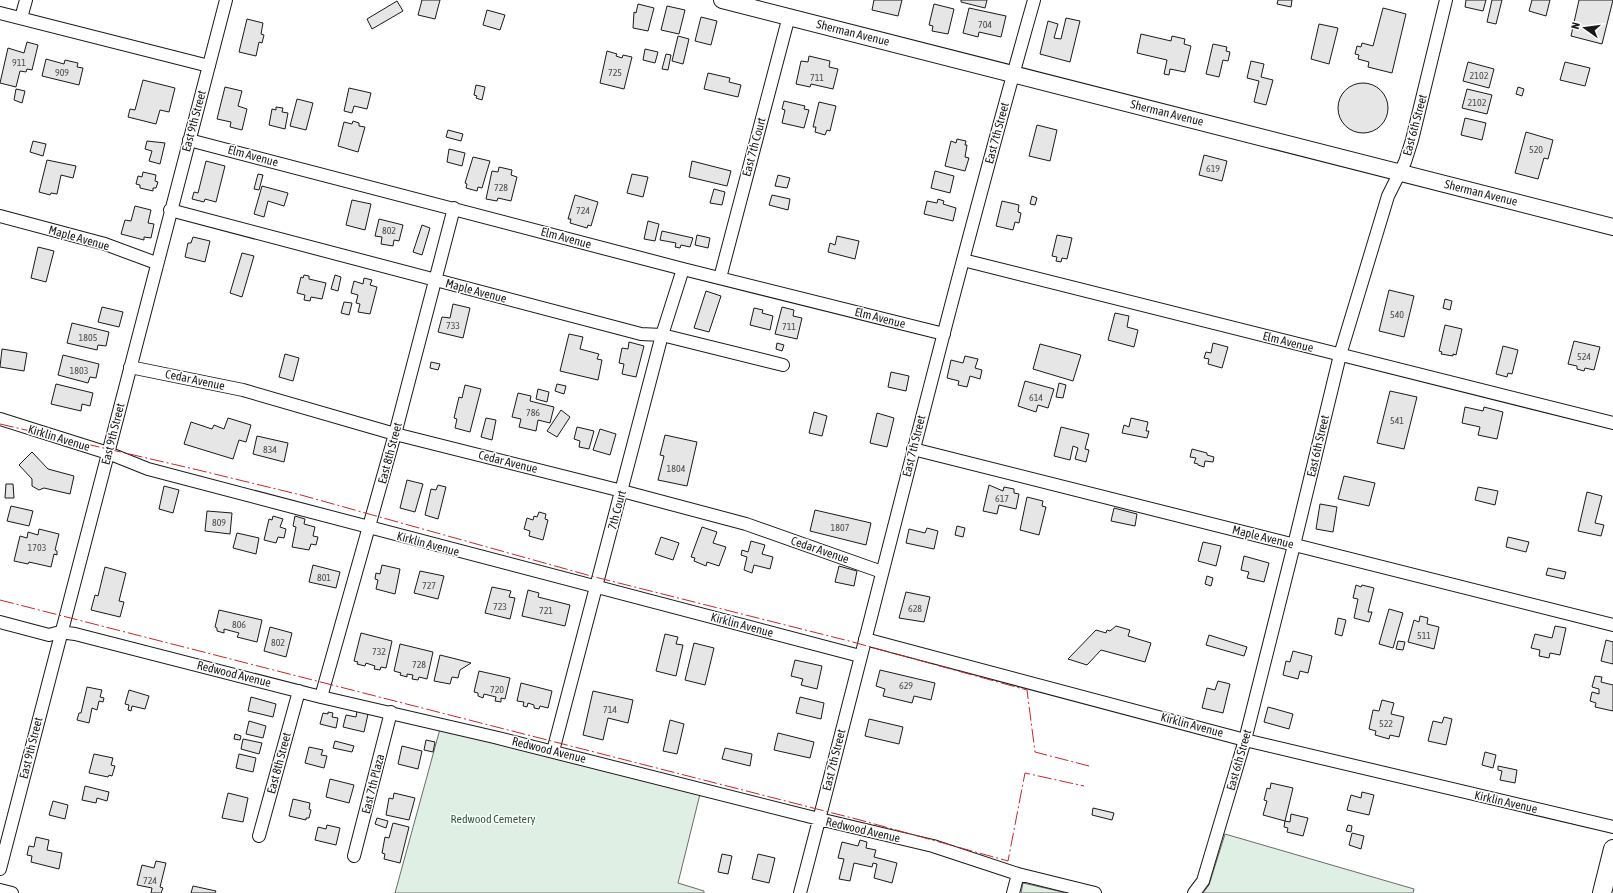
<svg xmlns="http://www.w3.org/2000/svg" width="1613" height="893" font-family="'Asap Condensed',sans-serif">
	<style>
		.green { fill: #e0efe3; stroke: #6a6a6a }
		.building { fill: #e6e6e6; stroke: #1a1a1a }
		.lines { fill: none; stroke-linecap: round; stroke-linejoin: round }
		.street-casing { stroke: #1a1a1a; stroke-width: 14 }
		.secondary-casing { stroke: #1a1a1a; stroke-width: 18 }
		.primary-casing { stroke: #1a1a1a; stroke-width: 20 }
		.street { stroke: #fff; stroke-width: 12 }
		.secondary { stroke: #fff; stroke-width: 16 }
		.primary { stroke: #fff; stroke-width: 18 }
		.power { stroke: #c62828; stroke-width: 1; stroke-dasharray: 14 3 2 3; stroke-linecap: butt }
		.labels { text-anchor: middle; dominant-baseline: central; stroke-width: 3; stroke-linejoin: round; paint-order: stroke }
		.number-label { font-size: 10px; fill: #4d4d4d }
		.street-label { font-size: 12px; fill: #1a1a1a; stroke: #fff }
		.park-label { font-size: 12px; fill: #2b5a34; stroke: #fff }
	</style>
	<rect width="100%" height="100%" fill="#fff"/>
	<path class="green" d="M440 729 700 794 678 883 704 891V893H395Z
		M1225 834 1414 889 1413 893H1203L1209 885Z
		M1023 883 1067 893H1021Z"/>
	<path class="building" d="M422 0H440L435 19 418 15Z
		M874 0H902L898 16 872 10Z
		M961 0H987L985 8 961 2Z
		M1278 0H1292L1291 7 1277 4Z
		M1466 0H1486L1483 11 1465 7Z
		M1492 0H1502L1496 24 1487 22Z
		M1532 0H1550L1546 16 1529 11Z
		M1579 0H1613L1602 44 1571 36Z
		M397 1 403 11 372 29 367 19Z
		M638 4 654 8 648 31 633 28 634 12 636 13Z
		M934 4 954 9 948 34 932 31 933 26 929 25Z
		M667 6 685 10 679 34 661 30Z
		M969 8 1006 16 1001 37 979 32 978 37 963 33Z
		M1383 8 1406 14 1392 73 1368 67 1369 62 1358 59 1359 55 1355 54 1357 46 1361 47 1362 43 1373 46Z
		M487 10 505 15 500 30 483 25Z
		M701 17 717 21 711 45 695 41Z
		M1066 18 1080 21 1070 62 1040 54 1048 21 1058 24 1054 38 1061 39Z
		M247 19 263 23 261 34 264 35 262 43 259 42 256 56 239 52Z
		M1319 24 1338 28 1329 64 1311 59Z
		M1141 34 1171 41 1172 36 1185 39 1184 44 1191 46 1185 72 1170 69 1169 75 1164 74 1167 60 1137 53Z
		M678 36 689 39 683 64 672 61Z
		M27 42 38 45 32 70 27 69 26 72 20 71 16 87 0 83 8 48 24 53Z
		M1213 44 1227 47 1226 51 1230 52 1228 61 1223 60 1219 77 1206 74Z
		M645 49 658 52 655 63 643 60Z
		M607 51 617 54 616 56 622 58 623 55 632 57 624 89 600 83Z
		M666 54 671 55 668 70 662 69Z
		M809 56 830 61 829 67 838 69 833 89 811 84 810 87 796 84 801 61 808 62Z
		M46 59 64 64 65 60 78 63 77 67 83 68 79 85 42 76Z
		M1251 61 1264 64 1261 77 1273 80 1266 105 1254 102 1259 81 1247 78Z
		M1468 62 1494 69 1489 88 1463 81Z
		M1565 62 1590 68 1585 86 1560 80Z
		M708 73 730 78 729 82 741 85 738 97 704 89Z
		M143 80 175 88 169 112 160 110 156 124 128 117 130 109 135 110Z
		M1338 108a25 25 0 1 1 50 0a25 25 0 1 1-50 0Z
		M476 85 485 87 482 100 476 98 477 96 474 95Z
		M225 87 242 91 238 106 247 109 242 130 230 127 231 122 217 119Z
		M1518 87 1524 89 1522 96 1516 94Z
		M349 88 371 93 367 109 354 106 352 113 344 111Z
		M16 89 25 91 22 103 14 100Z
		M1467 89 1492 95 1487 114 1462 108Z
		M297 99 313 103 306 130 290 126Z
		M784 101 805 106 804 109 809 110 804 128 782 123 785 110 782 109Z
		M819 102 836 106 830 131 827 130 825 135 815 132 816 127H813Z
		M276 107 283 108 282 112 288 113 285 129 269 125 272 109 276 110Z
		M1465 118 1486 123 1482 140 1461 135Z
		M353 121 359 123V126L365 127 358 152 338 146 344 122 352 124Z
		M1037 125 1057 130 1050 161 1029 156Z
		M448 130 463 134 461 141 446 137Z
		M1526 132 1553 140 1548 159 1544 158 1538 179 1515 173Z
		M957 139 966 141 965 145H967L965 157 969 158 965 171 945 166 951 141 956 143Z
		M33 141 46 144 43 156 30 152Z
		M147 141 165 143 160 164 149 161 152 151 145 149Z
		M449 149 465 153 462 166 447 162Z
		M1204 155 1227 161 1222 181 1199 175Z
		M473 157 490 161 482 188 478 187 477 191 466 188 467 184 465 183Z
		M47 160 76 166 73 178 61 175 57 194 51 193 50 195 39 192Z
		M206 161 225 166 216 202 205 199 204 202 192 199 194 192 198 193Z
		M692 161 731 171 727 186 689 177Z
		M499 167 512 170 511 175 517 177 511 201 498 198 497 201 486 199 492 171 498 172Z
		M935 171 954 176 950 193 931 188Z
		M143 172 156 175 155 181 158 182 156 188H153V191L140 188V185L136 184 138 176 142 177Z
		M258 174 263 175 259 190 254 189Z
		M632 174 648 177 643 197 627 193Z
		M778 175 790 178 787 188 775 186Z
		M262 186 288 193 284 206 268 201 264 217 254 214Z
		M714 189 725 192 722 205 710 203Z
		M575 195 598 202 591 226 588 225 587 228 570 223 571 219H568Z
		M772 195 790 199 788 210 769 205Z
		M1032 196 1037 198 1035 205 1030 204Z
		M938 199 944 201 943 204 956 208 953 221 924 214 927 201 937 203Z
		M352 200 371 204 365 230 346 225Z
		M1002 201 1019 205 1018 212 1021 213 1019 223 1015 222 1013 230 996 226Z
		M135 206 151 210 148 223 154 224 151 238 144 237V240L121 234 125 220 131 221Z
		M379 219 403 225 399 241 394 240 393 246 381 244 382 237 375 236Z
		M648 221 659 224 655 241 644 239Z
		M422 225 430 228 422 255 413 252Z
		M662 231 693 238 690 247 681 245 680 248 675 247 676 243 660 240Z
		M697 235 710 238 708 248 695 245Z
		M1057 235 1072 238 1067 259 1062 258 1061 262 1056 261 1057 257 1052 256Z
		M837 236 859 241 855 259 828 252 830 243 835 245Z
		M193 237 210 241 205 262 185 257 188 243H191Z
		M38 247 54 251 46 282 31 278Z
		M242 253 254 256 242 297 230 293Z
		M304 275 309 276V279L326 283 322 299 311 297 310 301 304 300 305 295 297 293 301 277 303 278Z
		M335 275 341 277 338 291 331 289Z
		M364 278 372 280 370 285 377 287 370 314 358 312 360 304 356 303 358 295 351 293 354 281 363 284Z
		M1389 290 1414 296 1404 337 1379 331Z
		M706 291 721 296 709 332 694 328Z
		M1445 299 1452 301 1450 310 1443 308Z
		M344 302 352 303 349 315 341 313Z
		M453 304 470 308 463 338 438 332 442 317 450 318Z
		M102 307 123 312 119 327 98 322Z
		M782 307 794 310 793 316 802 318 797 339 775 334Z
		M754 308 763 310 762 313 773 316 770 330 750 325Z
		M1115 313 1129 316 1127 327 1138 330 1134 347 1108 340Z
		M72 323 109 332 106 346 98 345 97 350 67 343Z
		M1445 325 1462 329 1456 355 1453 354V356L1441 354 1442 352 1439 351Z
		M569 334 583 337 580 349 599 354 597 359 602 360 598 380 560 371Z
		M1574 341 1600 347 1594 370 1585 368 1584 371 1577 369V366L1568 364Z
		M629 342 644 346 636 377 622 374 624 364 619 363 622 348 628 349Z
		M777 343 784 345 782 351 776 349Z
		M1213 343 1228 347 1222 368 1208 364 1209 359 1204 358 1206 352 1211 353Z
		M1040 344 1081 355 1073 381 1033 369Z
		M1503 346 1518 350 1512 374 1508 373 1507 377 1496 374Z
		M2 349 27 353 24 371 0 367Z
		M285 354 299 358 293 381 279 377Z
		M63 355 99 364 96 378 90 377 88 383 58 375Z
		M965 356 978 359 975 368 982 370 980 379 970 376 967 387 958 385 959 381 947 378 951 360 963 363Z
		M431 362 440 364 438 370 430 368Z
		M891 372 909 376 906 391 888 387Z
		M1025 381 1054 389 1048 408 1038 405 1036 412 1018 406Z
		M1059 383 1066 385 1063 398 1056 397Z
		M56 384 93 393 90 406 82 404 81 411 51 404Z
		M557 384 566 386 564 394 555 391Z
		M465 385 481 389 470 432 455 428 457 419 454 418 459 397 462 398Z
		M538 389 549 392 547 402 536 399Z
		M1390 391 1417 397 1404 449 1377 443Z
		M518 393 531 396 530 401 554 407 550 423 538 420 536 431 519 427 521 419 512 417Z
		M1465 407 1483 411 1484 407 1503 412 1497 439 1478 435 1480 427 1462 423Z
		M561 410 570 417 557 437 547 431Z
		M814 412 827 416 822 436 809 433Z
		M877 413 894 418 887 447 870 443Z
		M228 418 251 425 246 442 239 440 233 459 184 444 191 422 212 429 214 425 224 429Z
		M486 418 496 420 492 440 481 437Z
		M1131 418 1148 422 1146 431H1149L1147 438 1122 433 1124 425 1129 427Z
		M577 427 594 431 589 449 579 447 580 441 574 439Z
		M1061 427 1089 434 1085 449 1089 450 1086 462 1075 459 1078 448 1073 446 1070 460 1054 456Z
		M600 429 616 434 610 455 593 450Z
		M665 435 697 442 687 486 658 480 664 456 660 455Z
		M257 436 288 443 284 462 253 454Z
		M1192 449 1207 453V455L1214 457 1213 462 1205 461 1204 467 1198 465V464L1194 463 1196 458 1190 457Z
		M32 452 48 469 74 476 70 494 44 488 39 490 32 486V479L19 465Z
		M1344 476 1375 483 1369 506 1338 499Z
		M407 480 423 484 415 512 400 508Z
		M6 484H13L14 498H5Z
		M438 485 446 487 438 519 425 515 431 489 436 490Z
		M989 485 1003 491 1004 487 1014 489V493L1019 494 1016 509 999 505 997 514 983 511Z
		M164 486 179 490 173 513 159 509Z
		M1478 487 1498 491 1495 505 1475 500Z
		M1587 492 1602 496 1595 523 1604 525 1601 536 1578 531Z
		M1027 497 1043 501 1042 506 1046 507 1039 535 1020 530Z
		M1320 504 1337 507 1333 532 1316 529Z
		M11 506 33 511 29 526 7 521Z
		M1114 508 1137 514 1135 526 1111 521Z
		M815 510 871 523 866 545 810 531Z
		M207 511 232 513 230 534 205 531Z
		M539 512 546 514 545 519 548 520 543 540 529 536 530 531 524 529 527 518 533 520 534 516 537 517Z
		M273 516 283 519 280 527 286 529 284 538 278 537 276 543 264 540 269 519 272 520Z
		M295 516 305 519 304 524 315 527 313 536 318 537 316 545 311 544 309 550 292 547 296 527 293 526Z
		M957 526 965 528 963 537 955 535Z
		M702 527 717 532 713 543 726 547 719 566 707 562 706 566 694 561 695 558 691 557Z
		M927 528 938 531 934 549 906 543 909 529 925 533Z
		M39 529 59 534 55 550 57 551V555L54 554 51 567 29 562 28 564 14 561 20 536 27 538 28 532 38 535Z
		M237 533 259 538 256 554 233 548Z
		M661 537 679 543 673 560 655 554Z
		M1508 537 1529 542 1526 552 1506 547Z
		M751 541 765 545 762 554 773 557 770 569 754 565 752 573 744 570 747 557 741 555 742 550 748 552Z
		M1203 542 1221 546 1216 566 1198 561Z
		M1244 556 1269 563 1264 582 1247 578 1249 572 1241 570Z
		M313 565 340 572 336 588 309 582Z
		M382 565 400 569 395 594 376 589 378 580 375 579 376 573 380 574Z
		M839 566 857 571 854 586 835 582Z
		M105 567 126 573 119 601 124 602 120 617 91 610 95 595 98 596Z
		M1548 568 1566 572 1564 579 1546 575Z
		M420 571 444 576 438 599 414 593Z
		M1207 576 1213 578 1211 586 1205 584Z
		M1356 585 1361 587 1362 585 1374 588 1368 612H1372L1369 622 1354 618 1358 599 1353 598Z
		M492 587 511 591 509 597 515 598 510 619 485 613Z
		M528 590 539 593 538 597 570 605 565 626 522 616Z
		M906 592 930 597 924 622 899 618Z
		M1389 609 1403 613 1393 648 1379 644Z
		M219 610 262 620 257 642 237 637 239 633 224 629V633L217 631V628L215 627Z
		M1420 616 1428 618 1427 624 1439 627 1434 649 1408 642 1414 620 1419 622Z
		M1338 618 1346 620 1342 636 1335 634Z
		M1116 626 1130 630 1128 636 1151 643 1145 662 1101 650 1087 665 1068 659 1096 630 1106 633 1107 630 1110 631Z
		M1555 626 1566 628 1560 655 1550 653 1549 658 1539 656 1540 650 1531 648 1535 634 1552 638Z
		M270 627 292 633 286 657 264 651Z
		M361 633 392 641 386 668 381 667 380 670 374 669 375 666 366 663 365 666 357 664 358 662 354 661Z
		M665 634 678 637 676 644 683 645 676 676 656 671Z
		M1209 635 1247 647 1244 656 1206 645Z
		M1606 640 1613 642V664L1601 661Z
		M1398 641 1405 642 1403 650 1396 649Z
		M694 643 714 648 705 685 685 680Z
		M400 644 433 652 427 679 419 677 418 680 412 679 413 675 407 674V677L400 675 401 673 394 671Z
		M1293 651 1312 656 1308 673 1300 671 1298 679 1283 675 1286 661 1290 662Z
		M440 655 456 659 471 663 460 670 458 678 452 677 450 684 434 681Z
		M795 660 822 666 817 689 801 685 803 679 791 676Z
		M880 670 935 683 931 700 914 696 912 703 883 696 885 689 876 686Z
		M479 671 510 678 505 699 501 698V702L495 701 496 697 484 694 483 698 478 696V693L474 692Z
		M1595 676 1602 677 1601 682 1613 685V711L1595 707 1596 703 1590 701 1592 692 1599 694V689L1592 687Z
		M1218 681 1230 684 1223 713 1202 708 1207 688 1215 690Z
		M521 683 552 691 548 708 540 706 539 709 534 708V705L528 703 527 707 523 706 524 702 517 701Z
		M87 687 102 690 100 697 104 698 103 702 99 701 97 710 92 708 89 723 77 720 79 713H81Z
		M129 690 149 696 145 709 132 706 131 711 128 710 129 705 125 704Z
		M593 691 633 700 628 723 608 718 603 740 583 735Z
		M251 697 276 704 273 717 248 711Z
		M800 697 824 703 821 719 796 713Z
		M1382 700 1394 703 1391 714 1404 717 1399 737 1390 735 1389 739 1375 735 1376 731 1369 729 1373 710 1379 711Z
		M1268 707 1293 714 1289 729 1264 722Z
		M357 711 368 714 364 732 343 727 346 715 356 717Z
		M328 712 333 713 332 717 338 718 336 728 320 724 323 713 328 714Z
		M1444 717 1452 719 1446 745 1428 741 1433 721 1442 723Z
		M869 719 903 727 899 744 865 736Z
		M670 720 684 724 677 754 663 751Z
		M249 721 266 726 263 738 246 734Z
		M778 733 814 742 810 758 774 750Z
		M235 734 241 736 240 740 234 739Z
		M243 739 262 743 259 754 241 749Z
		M426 740 435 742 433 752 424 750Z
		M335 741 354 746 352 752 333 748Z
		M402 746 422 751 418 769 398 764Z
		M309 747 323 750 321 755 327 756 324 768 305 763Z
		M725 748 752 754 750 766 722 759Z
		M1485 752 1496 755 1493 768 1482 765Z
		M94 754 113 758 111 765 115 766 112 776 109 775 108 777 89 773Z
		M239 754 256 758 253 772 236 768Z
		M1498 766 1517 770 1515 783 1500 780 1502 771 1498 770Z
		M330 779 354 785 349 803 326 797Z
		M1271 783 1293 788 1285 821 1263 815 1267 801 1264 800 1267 788 1270 789Z
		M85 786 109 792 107 801 97 798 96 803 82 800Z
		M1362 792 1374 795 1369 815 1347 810 1351 795 1361 798Z
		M228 793 248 798 243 822 222 818Z
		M394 793 415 798 409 820 386 815 389 798 393 799Z
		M293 799 310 803 309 809 311 810 309 818H306V820L289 816Z
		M53 801 68 805 65 819 49 815Z
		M1093 808 1114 813 1112 820 1092 815Z
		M1291 814 1308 818 1303 836 1287 832 1288 828 1284 827 1285 821 1290 822Z
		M377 818 388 821 386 828 375 824Z
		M393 823 409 827 400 863 384 859 385 854 382 853 385 837 389 838Z
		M327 825 340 828 336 845 315 840 318 827 326 829Z
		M1348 825 1352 826 1351 832 1346 831Z
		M1352 833 1364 836 1361 849 1349 845Z
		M36 837 49 840 47 850 62 853 59 869 31 862 32 856 27 855 29 846 34 847Z
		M860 840 867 842 866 848 876 850 874 857 897 863 892 883 874 878 877 864 873 863 872 867 854 863 850 881 839 879 844 859 838 858 842 842 858 846Z
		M722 854 732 856 728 874 718 872Z
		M758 854 775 858 769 883 752 879Z
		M156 861 166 863 160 887 163 888 161 893H151L152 888 137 885 142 865 154 868Z
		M193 886 216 891 215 893H191Z"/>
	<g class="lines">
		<defs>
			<path id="street" d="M0 13 209 66
				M21 18 26 0
				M189 140 683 269 944 334
				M170 210 641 334 662 335 783 365
				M0 216 105 244 156 263
				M963 260 1613 423
				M720 278 789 16
				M130 367 243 390 395 434 622 491 746 524 882 572
				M0 419 108 453 148 469 860 656
				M913 449 1613 625
				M0 622 49 635 60 632 75 634 321 697 494 737 819 819 933 846 1018 874 1095 893
				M865 639 1245 740 1613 827
				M321 697 395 434 454 208
				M553 751 662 335 683 269
				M259 836 299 691
				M354 856 391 712
				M0 869 226 0
				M0 890 12 893
				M800 893C878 595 950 296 1034 0
				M1013 893 1018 874
				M1194 893 1203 881 1245 740 1294 545 1340 355 1388 196 1405 162 1412 140 1446 0"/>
			<path id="secondary" d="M722 0 1613 227"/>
			<path id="primary" d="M1602 893 1613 849"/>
		</defs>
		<use href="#street" class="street-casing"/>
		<use href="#secondary" class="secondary-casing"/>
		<use href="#primary" class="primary-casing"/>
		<use href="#street" class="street"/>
		<use href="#secondary" class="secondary"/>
		<use href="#primary" class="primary"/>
		<path class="power" d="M0 424 194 469 301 495 591 576 849 641 1027 690 1035 752 1089 766
			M0 600 860 820 1008 861 1025 773 1084 786"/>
	</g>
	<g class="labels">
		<g class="number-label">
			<text x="985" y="24">704</text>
			<text x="19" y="62">911</text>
			<text x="62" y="72">909</text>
			<text x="615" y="72">725</text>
			<text x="1479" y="75">2102</text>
			<text x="817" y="77">711</text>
			<text x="1477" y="102">2102</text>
			<text x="1536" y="149">520</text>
			<text x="1213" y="168">619</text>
			<text x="501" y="187">728</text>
			<text x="583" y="210">724</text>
			<text x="389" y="230">802</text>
			<text x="1397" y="314">540</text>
			<text x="453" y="325">733</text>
			<text x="789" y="326">711</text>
			<text x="88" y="337">1805</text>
			<text x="1584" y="356">524</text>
			<text x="79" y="370">1803</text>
			<text x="1036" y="397">614</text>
			<text x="533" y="412">786</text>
			<text x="1397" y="420">541</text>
			<text x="270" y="449">834</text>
			<text x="676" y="468">1804</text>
			<text x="1002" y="498">617</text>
			<text x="219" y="522">809</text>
			<text x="840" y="527">1807</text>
			<text x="37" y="547">1703</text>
			<text x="324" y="577">801</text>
			<text x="429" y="585">727</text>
			<text x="500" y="606">723</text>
			<text x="915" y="608">628</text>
			<text x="546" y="610">721</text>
			<text x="239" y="624">806</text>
			<text x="1424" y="635">511</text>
			<text x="278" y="642">802</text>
			<text x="379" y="651">732</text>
			<text x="419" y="664">728</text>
			<text x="906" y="685">629</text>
			<text x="497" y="689">720</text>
			<text x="610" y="709">714</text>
			<text x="1386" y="723">522</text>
			<text x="150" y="880">724</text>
		</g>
		<g class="street-label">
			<text transform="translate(853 33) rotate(14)">Sherman Avenue</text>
			<text transform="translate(1167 113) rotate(14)">Sherman Avenue</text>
			<text transform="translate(194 121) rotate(-75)">East 9th Street</text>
			<text transform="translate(1415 125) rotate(-75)">East 6th Street</text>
			<text transform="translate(997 133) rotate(-75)">East 7th Street</text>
			<text transform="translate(754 147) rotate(-75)">East 7th Court</text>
			<text transform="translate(253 156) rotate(15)">Elm Avenue</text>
			<text transform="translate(1481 193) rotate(14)">Sherman Avenue</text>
			<text transform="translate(79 238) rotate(16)">Maple Avenue</text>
			<text transform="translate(566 238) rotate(15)">Elm Avenue</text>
			<text transform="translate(476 291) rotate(15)">Maple Avenue</text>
			<text transform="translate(880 318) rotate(14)">Elm Avenue</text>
			<text transform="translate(1288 342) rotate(14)">Elm Avenue</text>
			<text transform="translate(195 380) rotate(12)">Cedar Avenue</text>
			<text transform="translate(113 434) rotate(-76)">East 9th Street</text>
			<text transform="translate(59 438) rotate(17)">Kirklin Avenue</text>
			<text transform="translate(914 446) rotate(-76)">East 7th Street</text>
			<text transform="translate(1318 446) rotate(-77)">East 6th Street</text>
			<text transform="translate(390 453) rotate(-75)">East 8th Street</text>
			<text transform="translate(508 462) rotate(14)">Cedar Avenue</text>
			<text transform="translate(617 510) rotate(-75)">7th Court</text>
			<text transform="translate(1263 537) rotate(14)">Maple Avenue</text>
			<text transform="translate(428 544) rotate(15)">Kirklin Avenue</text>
			<text transform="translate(820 550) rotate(19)">Cedar Avenue</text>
			<text transform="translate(742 625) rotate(15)">Kirklin Avenue</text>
			<text transform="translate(234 674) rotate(14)">Redwood Avenue</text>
			<text transform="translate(1192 725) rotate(15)">Kirklin Avenue</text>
			<text transform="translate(31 748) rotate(-76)">East 9th Street</text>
			<text transform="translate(549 750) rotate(14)">Redwood Avenue</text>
			<text transform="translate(834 760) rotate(-76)">East 7th Street</text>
			<text transform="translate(1239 760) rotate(-74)">East 6th Street</text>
			<text transform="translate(279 763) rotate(-75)">East 8th Street</text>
			<text transform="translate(373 784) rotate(-76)">East 7th Plaza</text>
			<text transform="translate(1506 802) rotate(13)">Kirklin Avenue</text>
			<text transform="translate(863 830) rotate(13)">Redwood Avenue</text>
		</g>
		<g class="park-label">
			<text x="493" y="819">Redwood Cemetery</text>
		</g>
	</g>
	<g transform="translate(1585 28) rotate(284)" stroke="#ffffff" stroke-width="3" paint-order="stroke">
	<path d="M0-3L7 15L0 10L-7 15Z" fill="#1a1a1a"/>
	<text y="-6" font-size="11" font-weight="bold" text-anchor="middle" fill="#1a1a1a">N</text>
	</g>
</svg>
